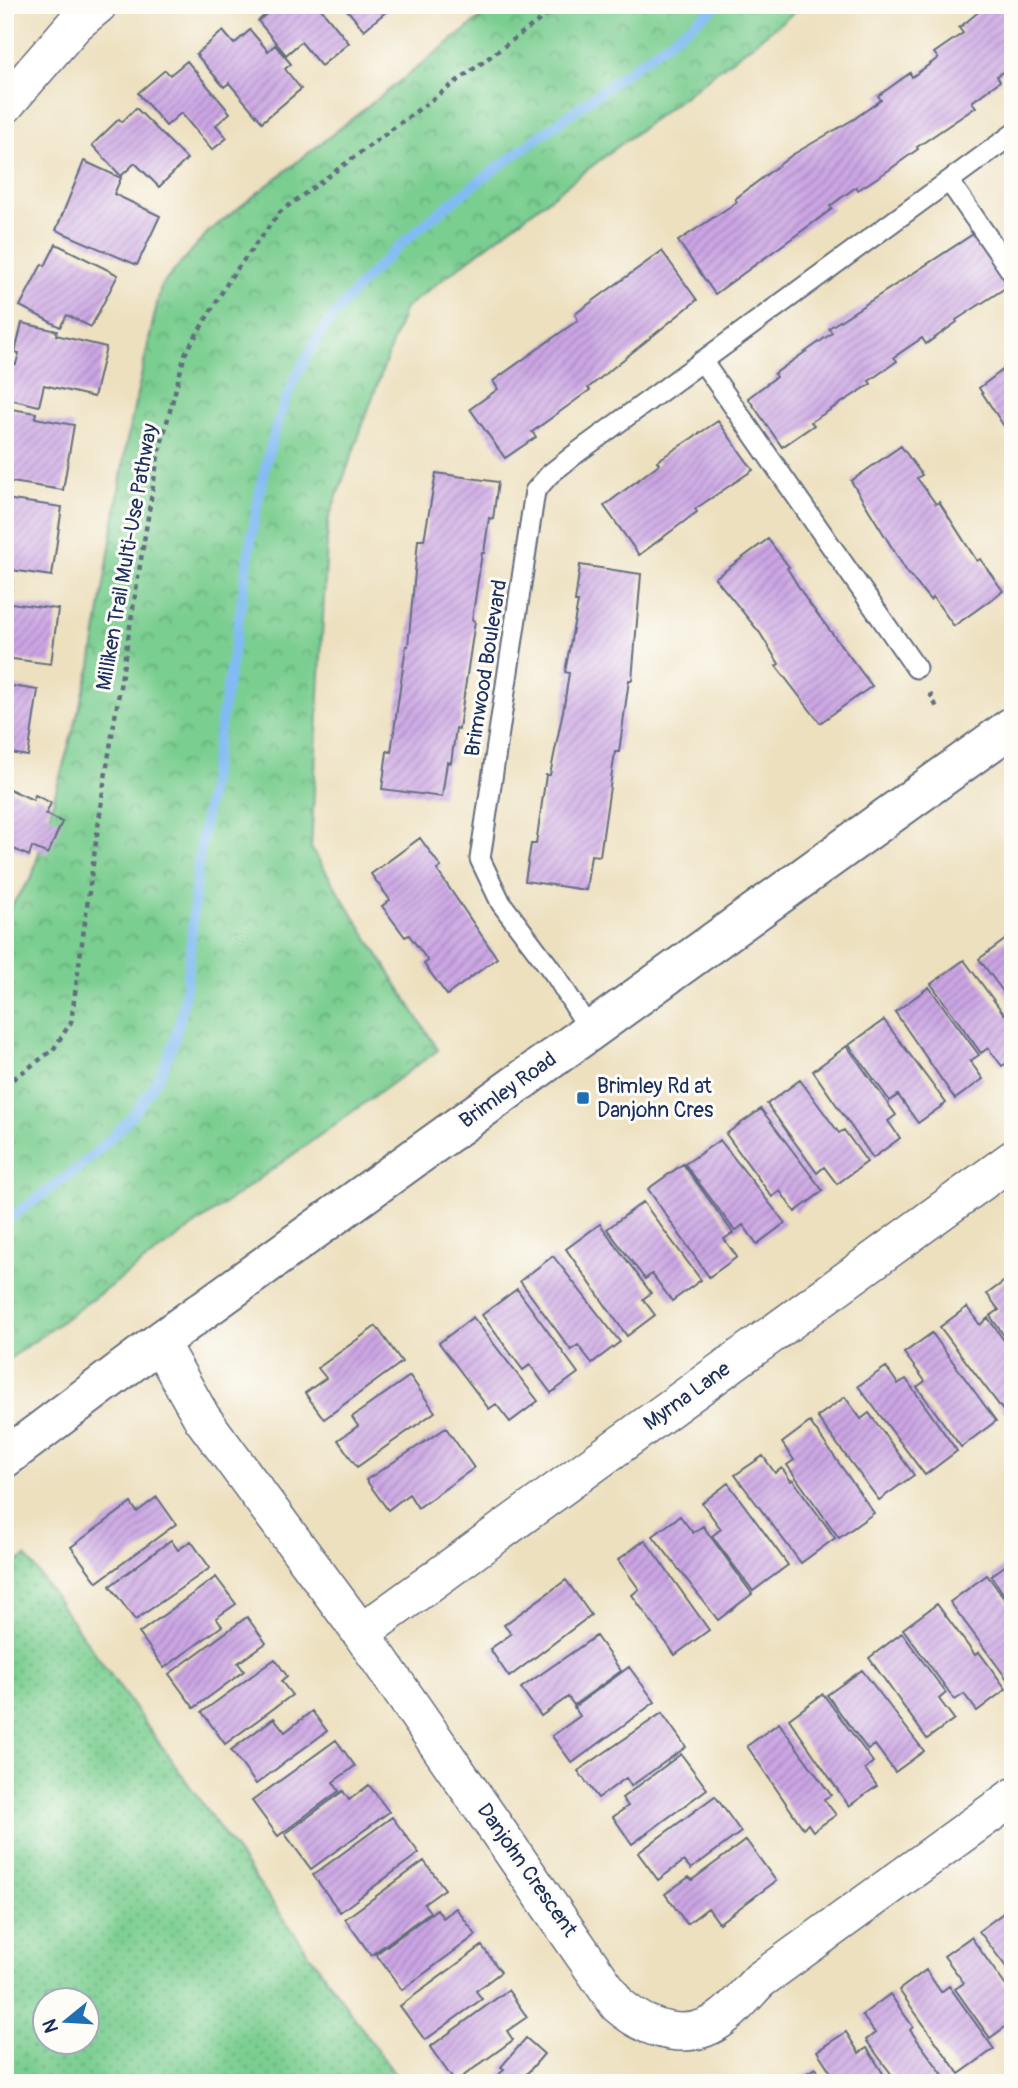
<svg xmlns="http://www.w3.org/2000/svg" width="1018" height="2088" font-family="Pangolin,sans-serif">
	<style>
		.grass { fill: url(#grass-dots); stroke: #4a7e77; stroke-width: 2; fill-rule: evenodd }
		.park { fill: url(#park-crowns); stroke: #4a7e77; stroke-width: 2 }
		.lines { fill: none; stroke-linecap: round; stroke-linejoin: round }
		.stream { stroke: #82bbf3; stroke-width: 10 }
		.building { fill: url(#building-hatch) }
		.service-casing { stroke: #646d80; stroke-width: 23 }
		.minor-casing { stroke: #646d80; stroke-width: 40 }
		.secondary-casing { stroke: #646d80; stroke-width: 42 }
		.path { stroke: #646d80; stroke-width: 4.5; stroke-dasharray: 5 5; stroke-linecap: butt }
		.service { stroke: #fff; stroke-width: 19 }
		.minor { stroke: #fff; stroke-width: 37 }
		.secondary { stroke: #fff; stroke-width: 38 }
		.poi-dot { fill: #1f6fb2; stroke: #fdfcf7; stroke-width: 2.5 }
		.labels { text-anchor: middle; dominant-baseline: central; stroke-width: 6; stroke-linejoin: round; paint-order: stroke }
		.street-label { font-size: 21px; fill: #1b2f5e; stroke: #fdfcf7 }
		.poi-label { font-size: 21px; fill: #1b2f5e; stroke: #fdfcf7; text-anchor: start }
	</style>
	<defs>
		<pattern id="grass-dots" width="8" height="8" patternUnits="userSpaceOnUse" patternTransform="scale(1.75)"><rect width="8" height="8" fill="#7ace90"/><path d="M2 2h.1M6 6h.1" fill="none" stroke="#63a879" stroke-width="1.8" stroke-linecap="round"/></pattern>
		<pattern id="park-crowns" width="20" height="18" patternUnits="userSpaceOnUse" patternTransform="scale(1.75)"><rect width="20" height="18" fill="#7ace90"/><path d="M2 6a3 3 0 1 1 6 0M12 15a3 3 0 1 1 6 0" fill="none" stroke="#63a879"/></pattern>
		<pattern id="building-hatch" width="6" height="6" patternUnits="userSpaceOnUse" patternTransform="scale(1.75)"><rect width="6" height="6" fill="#cca6e4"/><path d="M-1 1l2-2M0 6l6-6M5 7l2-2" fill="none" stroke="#a588bc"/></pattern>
	</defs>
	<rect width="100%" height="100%" fill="#fdfcf7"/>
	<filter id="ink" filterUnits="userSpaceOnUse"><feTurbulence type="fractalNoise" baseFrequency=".0143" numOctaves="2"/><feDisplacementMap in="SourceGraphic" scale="14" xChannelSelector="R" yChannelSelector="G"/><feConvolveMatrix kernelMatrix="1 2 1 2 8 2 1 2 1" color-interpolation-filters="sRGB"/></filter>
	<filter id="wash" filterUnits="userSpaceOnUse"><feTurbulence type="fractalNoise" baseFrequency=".00686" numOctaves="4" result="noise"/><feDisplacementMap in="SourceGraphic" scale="28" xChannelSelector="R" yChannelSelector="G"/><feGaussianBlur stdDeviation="1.57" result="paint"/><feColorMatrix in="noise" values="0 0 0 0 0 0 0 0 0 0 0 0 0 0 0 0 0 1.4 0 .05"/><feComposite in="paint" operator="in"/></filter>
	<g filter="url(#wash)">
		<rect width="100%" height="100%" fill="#ede0bf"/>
		<path class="grass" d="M26 1556 401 2083H5V1570ZM46 2000H88V2042H46Z"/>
		<path class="park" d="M497 5H804L405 308 328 521 311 848 438 1050 5 1362V914L32 877 91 666 127 440 161 286 208 232Z"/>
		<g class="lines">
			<path class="stream" d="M5 1221C63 1181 128 1136 161 1072 193 1010 189 932 198 866 208 789 223 712 236 636 252 543 259 437 308 354 359 266 456 198 536 139 597 94 657 50 718 5"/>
		</g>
		<g id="blocks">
			<path class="building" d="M277 5H318L349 43 321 66 301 42 286 55 258 21Z
				M343 5H394L364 30Z
				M987 5H1013V65L997 76 1000 81 972 102 976 107 917 147 918 149 889 170 858 190 856 187 830 206 832 209 715 294 678 241 737 202 735 199 792 155 854 119 881 100 878 96 910 73 912 77 938 58 934 53 963 33 959 28Z
				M250 30 268 51 275 45 291 64 285 69 301 89 262 122 229 83 224 87 196 54 223 31 234 44Z
				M187 61 230 113 216 125 227 138 212 150 181 113 166 126 138 93 165 70 170 75Z
				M136 108 187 159 159 187 135 163 121 176 92 145 119 119 122 122Z
				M84 161 121 178 114 194 160 216 137 265 56 230Z
				M978 231 1013 283 956 320 957 322 926 344 922 338 894 357 897 361 869 381 871 384 811 422 814 425 782 447 748 398 776 377 774 374 832 333 829 328Z
				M56 244 118 275 91 327 67 315 60 327 20 306 42 264 45 266Z
				M662 251 697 300 588 388 590 390 532 432 536 437 505 458 470 409 498 389 493 381 578 320 575 314Z
				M22 323 57 331 56 335 106 347 94 397 44 385 39 406 5 398V368L7 362 16 364 19 353 15 352Z
				M1013 362V440L979 388Z
				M5 408 36 413 35 418 74 425 63 490 5 481 9 458 5 457Z
				M718 421 753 470 695 509 697 512 639 555 604 506 659 464 657 461Z
				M901 446 922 475 917 478 936 504 939 502 977 561 980 559 1003 591 954 626 933 597 930 600 907 572 851 481Z
				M436 473 498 482 493 519 489 518 484 553H482L472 620 475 621 459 729 456 728 451 763 447 762 442 797 382 789 387 751 391 752 406 646H408L418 540H424Z
				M5 499 62 507 52 576 11 570 10 575 5 574Z
				M768 539 789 567 787 568 806 599 872 686 820 723 776 666 779 664 760 633 715 578Z
				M580 565 641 574 632 680H629L619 752H615L600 856 591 855 586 890 525 881 531 844H536L546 775H550L564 706 569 673 565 672 578 602H575Z
				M5 578 13 579 10 603 58 609 51 664 5 658Z
				M5 685 38 690 28 756 5 752Z
				M5 787 33 800 35 795 51 803 46 814 62 822 48 854 32 847 29 856 5 845Z
				M420 838 441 867 437 870 497 958 447 995 424 964 428 961 409 935 405 937 382 906 390 900 371 874Z
				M1013 934V1005L979 959Z
				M964 960 1004 1014 1008 1011 1013 1018V1059L1002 1066 988 1048 981 1053 931 984Z
				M929 987 979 1055 970 1061 983 1079 955 1099 895 1012Z
				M884 1020 946 1103 918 1123 898 1095 890 1101 849 1045Z
				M847 1046 896 1115 888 1121 900 1138 873 1158 813 1071Z
				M800 1080 839 1133 844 1130 867 1162 837 1184 824 1167 817 1173 767 1104Z
				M761 1109 823 1191 795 1212 780 1191 772 1197 726 1134Z
				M720 1140 785 1223 757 1244 743 1225 735 1231 685 1164Z
				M683 1164 733 1233 724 1239 737 1257 709 1277 648 1189Z
				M643 1202 701 1280 672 1301 652 1274 645 1279 607 1229Z
				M600 1224 651 1293 643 1299 655 1315 627 1336 566 1249Z
				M553 1256 620 1342 592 1363 578 1345 571 1350 520 1281Z
				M1013 1275V1348L990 1316 999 1310 987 1294Z
				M517 1289 578 1373 551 1393 530 1365 523 1370 482 1315Z
				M967 1307 980 1325 988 1318 1013 1353V1407L1005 1413 940 1327Z
				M473 1317 538 1401 510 1422 496 1404 489 1409 439 1343Z
				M376 1326 402 1362 324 1419 305 1393 326 1378 318 1368Z
				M932 1333 996 1421 961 1447 917 1387 925 1381 904 1353Z
				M886 1367 898 1384 906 1379 957 1451 925 1475 858 1386Z
				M410 1376 435 1412 357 1467 338 1440 358 1426 352 1417Z
				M845 1397 861 1419 869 1413 914 1475 879 1500 817 1417Z
				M810 1422 874 1513 839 1538 787 1465 794 1460 782 1443Z
				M446 1428 474 1468 418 1508 409 1494 388 1510 366 1480Z
				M763 1456 775 1473 782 1468 791 1481 793 1480 835 1538 801 1563 735 1475Z
				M728 1483 788 1565 753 1591 712 1536 721 1529 702 1503Z
				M157 1497 176 1524 97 1582 71 1547 131 1503 137 1512Z
				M680 1516 693 1533 703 1526 752 1594 718 1620 653 1536Z
				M171 1540 178 1550 191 1541 210 1568 135 1620 110 1586Z
				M645 1540 709 1630 675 1655 632 1595 639 1589 618 1560Z
				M1013 1560V1607L991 1576Z
				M987 1575 1013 1610V1687L950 1602Z
				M216 1577 236 1604 216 1618 222 1626 164 1668 139 1633Z
				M566 1580 591 1615 509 1677 490 1649 511 1634 504 1625Z
				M937 1604 975 1655 979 1652 1006 1689 977 1711 964 1694 955 1700 903 1629Z
				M247 1617 266 1643 238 1663 244 1671 194 1708 169 1674Z
				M902 1633 946 1693 939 1699 954 1719 927 1739 869 1658Z
				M596 1636 621 1671 574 1705 568 1697 541 1716 521 1688Z
				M275 1659 287 1676 281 1681 292 1695 225 1744 202 1712Z
				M629 1667 655 1702 572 1763 552 1736 580 1716 574 1707Z
				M862 1670 924 1751 895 1772 875 1745 868 1750 827 1695Z
				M823 1694 873 1762 865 1769 877 1786 849 1806 789 1719Z
				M312 1711 327 1731 256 1784 231 1750 274 1718 285 1732Z
				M662 1713 686 1747 631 1786 626 1778 598 1798 578 1771Z
				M779 1723 831 1795 824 1799 836 1815 813 1831 808 1824 803 1828 747 1746Z
				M336 1740 355 1766 333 1782 339 1791 278 1836 252 1801Z
				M681 1754 707 1789 632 1844 613 1817 628 1806 622 1798Z
				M369 1785 389 1812 311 1869 285 1834 343 1791 349 1800Z
				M715 1796 741 1832 691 1869 684 1861 658 1880 638 1853Z
				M392 1817 419 1853 340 1912 313 1875Z
				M746 1840 776 1881 719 1923 708 1908 687 1924 665 1894 689 1877 692 1880Z
				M424 1861 445 1889 424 1904 430 1912 371 1955 345 1919Z
				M456 1908 476 1935 402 1990 376 1954 437 1909 443 1918Z
				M1006 1911 1013 1921V1976L979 1931Z
				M971 1937 1013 1996V2021L990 2038 955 1989 964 1983 944 1956Z
				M482 1946 501 1972 476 1991 482 1999 425 2040 400 2006Z
				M926 1970 941 1992 949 1986 994 2049 959 2074 899 1990Z
				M508 1990 527 2017 507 2031 513 2040 455 2082 430 2047Z
				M890 1994 913 2027 910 2030 949 2083H898L866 2040 875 2033 862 2015Z
				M846 2032 859 2053 867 2048 889 2083H838L817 2051Z
				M526 2038 544 2054 524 2077 531 2083H492L504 2069 501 2067Z
				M816 2068 823 2083H795L793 2080Z"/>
		</g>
	</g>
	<g filter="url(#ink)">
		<use href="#blocks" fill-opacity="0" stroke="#646d80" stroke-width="2"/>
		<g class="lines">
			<defs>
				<path id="service" d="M949 181 1013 274
					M702 361 916 668
					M590 1031 556 976 501 903 480 859 535 491 550 474 578 452 1013 134"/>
				<path id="minor" d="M5 105 75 24 98 5
					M159 1342 202 1418 361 1633 618 2005C648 2031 692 2045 726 2015 738 2005 749 1991 760 1980L1013 1797
					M361 1633 1013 1159"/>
				<path id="secondary" d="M5 1458 159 1342 1013 726"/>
			</defs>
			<use href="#service" class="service-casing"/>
			<use href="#minor" class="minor-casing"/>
			<use href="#secondary" class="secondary-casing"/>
			<path class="path" d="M930 693 937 708
				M5 1085 53 1050 71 1022 104 784 158 456 185 354 231 277 280 212 560 5"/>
			<use href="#service" class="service"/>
			<use href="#minor" class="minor"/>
			<use href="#secondary" class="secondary"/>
		</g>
	</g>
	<rect class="poi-dot" x="576" y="1091" width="14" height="14" rx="3.5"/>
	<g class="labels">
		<g class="street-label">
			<text transform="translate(127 557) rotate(-80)">Milliken Trail Multi-Use Pathway</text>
			<text transform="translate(486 668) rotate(-81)">Brimwood Boulevard</text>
			<text transform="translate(508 1090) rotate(-36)">Brimley Road</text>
			<text transform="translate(687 1396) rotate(-36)">Myrna Lane</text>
			<text transform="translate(527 1870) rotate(55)">Danjohn Crescent</text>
		</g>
		<g class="poi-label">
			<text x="597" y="1086">Brimley Rd at<tspan x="597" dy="24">Danjohn Cres</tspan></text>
		</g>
	</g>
	<rect width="1018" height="2088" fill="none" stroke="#fdfcf7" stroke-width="28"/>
	<g transform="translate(66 2021) rotate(252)"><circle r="33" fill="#fdfcf7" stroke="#a3aaba" stroke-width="2"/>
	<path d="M0-5L12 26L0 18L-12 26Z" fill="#1f6fb2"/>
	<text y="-10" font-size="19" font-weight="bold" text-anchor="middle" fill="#1b2f5e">N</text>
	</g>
</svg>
